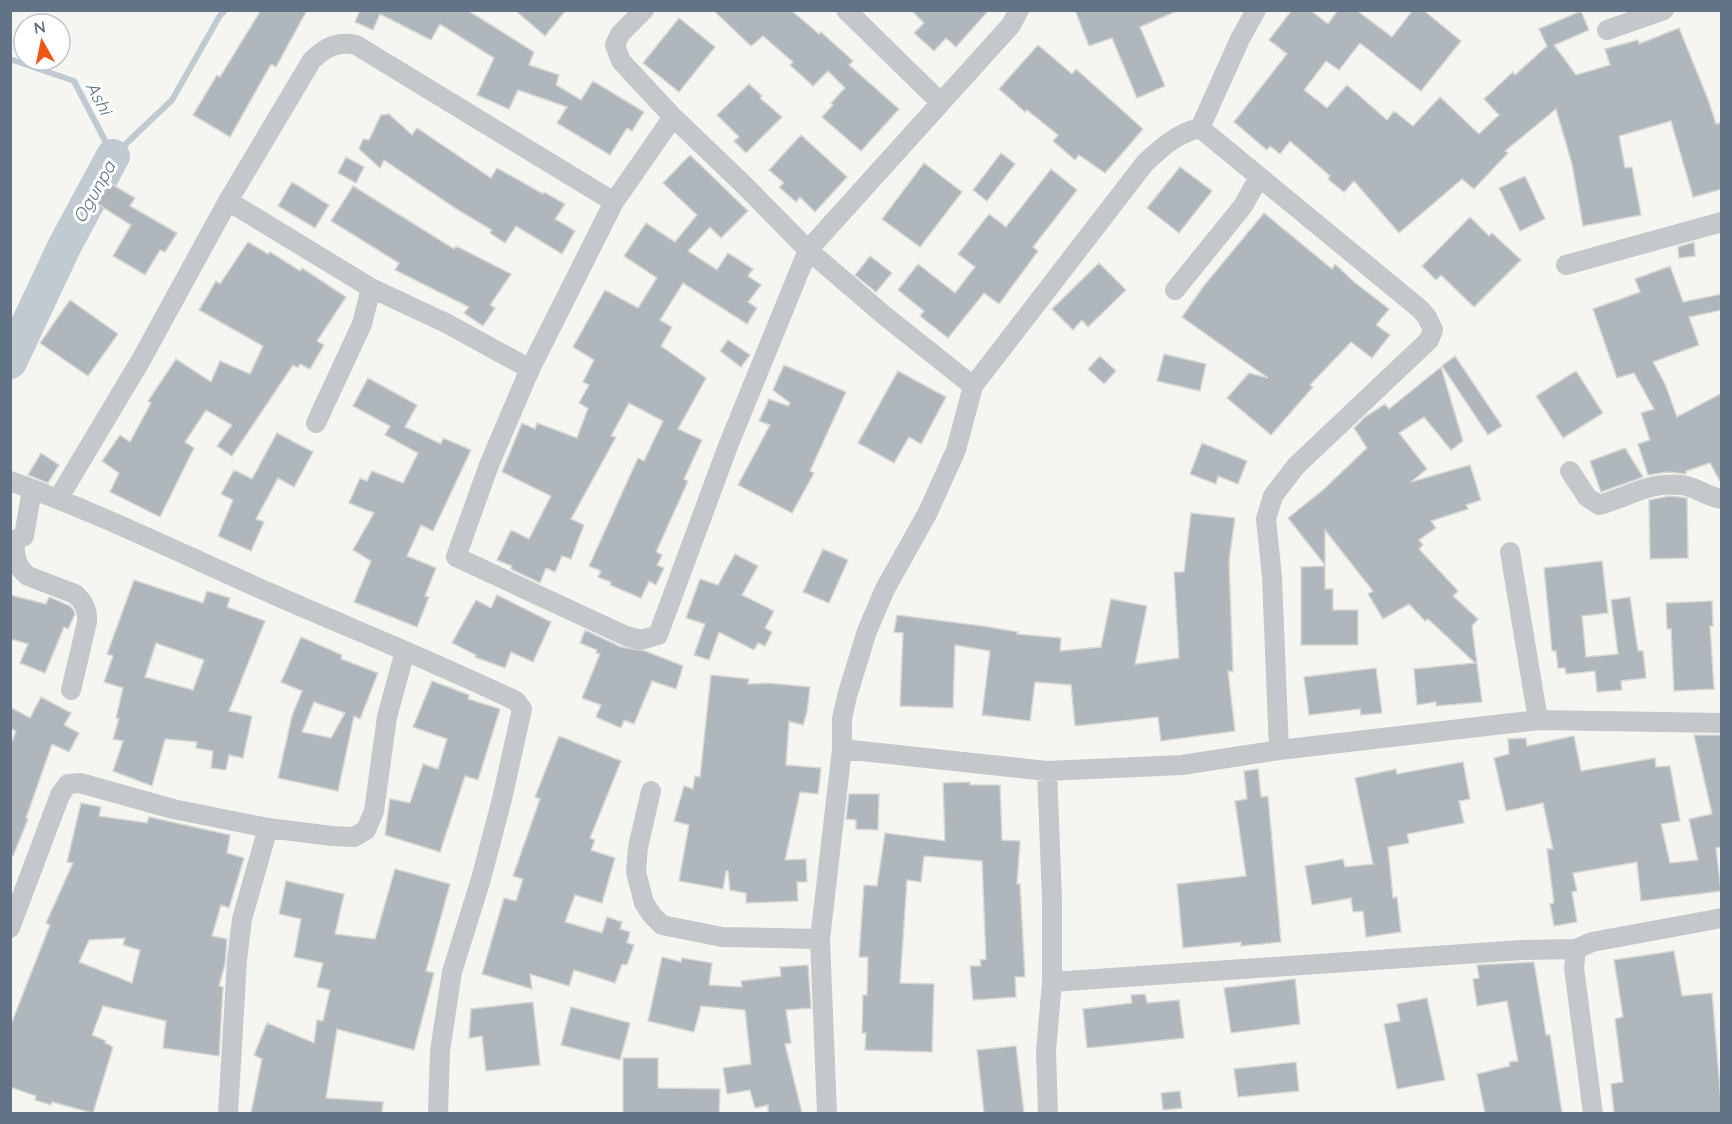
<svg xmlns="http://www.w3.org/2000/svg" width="1732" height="1124" font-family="Quicksand,sans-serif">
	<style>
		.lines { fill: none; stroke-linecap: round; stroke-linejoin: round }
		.stream { stroke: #c0cad0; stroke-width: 6 }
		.river { stroke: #c0cad0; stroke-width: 34 }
		.building { fill: #afb6bc; stroke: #d7d7d4; stroke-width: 1.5; fill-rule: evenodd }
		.minor { stroke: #c4c8cb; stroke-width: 20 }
		.labels { text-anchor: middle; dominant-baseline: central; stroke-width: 6; stroke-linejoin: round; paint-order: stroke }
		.water-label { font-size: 18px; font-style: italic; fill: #5e7682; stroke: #fff }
	</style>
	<rect width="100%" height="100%" fill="#f5f6f1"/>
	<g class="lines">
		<path class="stream" d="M10 59 74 81 113 156 172 100 219 17 225 10"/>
		<path class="river" d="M10 362 65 245 113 156"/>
	</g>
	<path class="building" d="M261 10H307L276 67 271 64 230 137 193 115 217 75 220 77Z
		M360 10H467L534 52 529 65 559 75 556 85 581 100 593 81 644 112 632 131 627 128 610 155 557 123 567 107 518 90 509 109 477 95 494 58 440 24 431 40 380 14 373 30 355 22Z
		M515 10H566L545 36Z
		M713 10 792 11 819 34 821 32 853 61 849 65 899 109 861 151 822 117 833 105 831 103 845 88 828 71 813 86 790 65 793 62 763 36 751 46Z
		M911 10H989L956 47 946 38 934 51 914 33 924 23Z
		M1075 10H1179L1140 27 1165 86 1137 98 1112 38 1089 46Z
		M1292 10H1310L1328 24 1338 10H1356L1392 37 1413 10H1423L1461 41 1421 91 1360 43 1339 70 1326 61 1304 90 1327 108 1347 85 1387 120 1394 111 1413 126 1440 97 1479 134 1499 115 1484 99 1513 72 1515 75 1547 46 1539 29 1581 11 1589 30 1554 45 1576 75 1610 65 1605 49 1638 40 1639 44 1679 28 1709 102 1716 124 1722 122V189L1693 197 1671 121 1619 136 1625 168 1632 167 1641 215 1583 226 1572 164 1556 109 1505 151 1508 153 1474 189 1462 179 1399 233 1354 181 1344 192 1328 179 1330 176 1290 141 1280 154 1270 146 1267 150 1234 122 1287 54 1269 40Z
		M679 18 715 47 679 92 643 63Z
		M1038 45 1072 74 1076 69 1143 129 1105 173 1079 155 1075 160 1053 141 1058 135 1027 110 1025 112 999 89Z
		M749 84 762 96 760 98 782 117 746 153 734 141 739 137 717 115Z
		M389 114 412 135 417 128 491 178 497 168 543 194 544 192 565 204 555 219 575 231 562 254 516 226 505 243 490 233 492 230 458 210 384 160 380 168 359 149 363 139 369 140 381 115Z
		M801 135 847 177 815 212 800 197 796 202 779 187 784 183 769 170Z
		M1001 153 1015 164 987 201 973 190Z
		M690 155 748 211 721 238 710 227 688 251 717 270 728 253 753 269 748 276 761 285 748 302 757 308 747 324 683 283 660 320 672 327 661 346 706 378 678 429 702 440 684 479 688 481 656 552 662 555 657 565 664 568 656 585 649 581 641 598 610 585 611 582 598 577 601 571 589 566 638 458 644 461 663 421 629 403 611 436 616 437 571 519 584 525 571 559 562 556 555 572 546 568 540 583 511 569 512 566 497 560 511 530 529 539 551 496 502 472 522 423 535 429 537 423 577 438 587 411 588 408 579 403 589 385 583 382 594 360 573 347 605 290 638 308 657 278 624 256 646 223 675 242 697 215 663 183Z
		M346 157 364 167 356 183 338 173Z
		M924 163 962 192 920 247 882 219Z
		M1180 167 1212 191 1179 233 1147 208Z
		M1051 169 1077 190 1033 247 1038 251 999 304 984 293 948 338 920 316 924 311 898 290 918 264 955 293 975 267 958 254 989 214 1006 227Z
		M1525 176 1545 219 1520 231 1499 188Z
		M108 182 135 198 130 206 177 233 165 252 160 250 145 275 113 256 131 225 96 203Z
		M292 182 329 205 315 228 278 206Z
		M353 186 454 249 456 246 511 274 490 305 495 308 483 326 464 313 469 307 395 270 399 263 331 221Z
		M1264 213 1332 269 1335 264 1354 282 1389 309 1376 325 1390 335 1372 358 1351 342 1310 385 1313 387 1271 435 1227 398 1249 373 1268 378 1182 317 1203 287Z
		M1470 217 1489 236 1492 233 1521 260 1474 307 1441 275 1436 280 1422 266Z
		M248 242 268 254 270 252 300 271 302 268 346 297 317 341 324 345 310 369 300 364 298 368 293 365 232 456 217 446 232 425 206 410 185 442 194 448 160 517 110 492 119 473 102 461 120 435 130 442 151 403 148 401 176 359 211 382 220 361 250 374 263 346 199 310 216 281 220 284Z
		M1694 242 1695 256 1679 258 1678 247Z
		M870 256 892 273 876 292 855 275Z
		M1099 263 1126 290 1088 327 1082 320 1073 330 1052 309Z
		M1670 266 1683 302 1722 294V310L1689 317 1699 345 1653 362 1665 384 1677 417 1722 393V485L1710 463 1686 471V474L1668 472 1648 475 1638 444 1650 440 1641 413 1654 409 1634 373 1617 378 1593 309 1640 292 1635 279Z
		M70 300 118 334 88 376 40 343Z
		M728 340 750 355 741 367 720 351Z
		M1164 354 1206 364 1200 391 1157 381Z
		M1100 356 1116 371 1104 384 1088 369Z
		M1455 356 1502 426 1488 435 1442 366Z
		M784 365 846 392 810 471 814 473 792 513 738 485 770 425 759 421 769 399 788 406 790 403 773 390Z
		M1441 367 1463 441 1451 450 1424 417 1399 433 1427 469 1411 482 1470 465 1481 500 1466 505 1468 509 1431 521 1436 528 1419 540 1423 545 1419 549 1458 591 1453 596 1478 619 1472 626 1482 702 1436 706V702L1417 705 1414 669 1475 663 1428 619 1425 621 1409 604 1383 619 1368 594 1373 591 1325 530V565L1288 518 1323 490 1367 448 1354 428 1365 417 1385 404 1389 409Z
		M898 371 946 397 921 444 909 437 894 463 858 443Z
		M1576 371 1603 413 1563 438 1536 396Z
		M368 378 417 405 405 427 441 444 443 438 471 450 433 531 421 525 407 556 436 568 425 596 429 597 417 627 354 602 371 561 353 550 374 513 349 503 360 478 367 481 372 471 403 483 418 453 385 435 390 426 353 406Z
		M277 433 313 452 294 487 278 478 256 519 264 522 251 551 218 536 233 500 221 494 234 470 252 479Z
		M1202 443 1247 461 1238 484 1218 476 1216 484 1190 474Z
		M1625 448 1643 477 1601 492 1590 461Z
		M41 453 59 465 48 483 28 475Z
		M1670 496 1687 498 1688 558 1650 559 1649 500Z
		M1191 513 1235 518 1229 561 1233 672 1228 671 1235 731 1161 741 1158 717 1075 726 1071 685 1035 682 1030 721 982 715 990 651 955 645 953 708 900 706 903 633 894 632 897 615 982 626 1018 632 1017 634 1061 638 1060 651 1101 647 1111 599 1147 606 1135 664 1179 658 1174 572H1184Z
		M823 549 848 560 829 603 803 592Z
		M735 554 758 566 742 595 774 611 765 628 772 632 765 646 758 643 754 650 719 632 709 660 694 655 705 624 686 618 700 579 718 585Z
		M1602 561 1608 613 1582 616 1586 657 1618 654 1611 600 1630 597 1638 651H1643L1646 678 1621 681 1622 690 1597 692 1595 671 1566 674 1565 668H1558L1556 651H1552L1544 568Z
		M1325 566V589H1333V610H1358V645H1301V567Z
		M134 580 203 603 207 591 230 598 227 607 265 621 229 711 252 716 243 758 229 755 226 770 211 768 213 751 196 748 197 742 165 739 152 786 113 771 123 741 113 739 119 719 116 718 123 688 104 682 113 656 107 654ZM156 643 204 660 193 690 145 677Z
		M10 595 46 604 49 597 70 606 74 611 75 614 68 629 64 627 45 673 20 663 28 644 10 639Z
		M497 595 551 622 533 662 511 652 505 668 475 657 476 655 452 643 476 600 491 608Z
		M1712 601 1713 626H1710L1714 689 1674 691 1671 629H1667L1666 603Z
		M585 630 621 647 645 651 683 666 676 689 652 681 634 724 624 720 621 728 596 717 601 705 582 698 600 654 596 653 597 650 580 643Z
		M301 637 342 655 341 659 378 673 360 719 354 716 338 791 278 778 292 716 302 691 281 682ZM314 702 345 713 331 738 302 732Z
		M1376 668 1382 713 1361 715 1360 709 1309 715 1304 677Z
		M711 675 749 679 748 684 767 683 810 687 807 712 803 725 789 721 786 765 821 768 818 794 800 792 785 860 806 859 807 882H797L798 901 746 903V893L730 890 728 871H726L723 889 679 881 689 825 674 821 684 786 693 789 695 776 700 777Z
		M432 681 469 695 468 699 500 709 478 780 465 776 440 852 385 835 390 799 410 803 423 764 438 769 447 739 413 727Z
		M41 697 71 713 64 725 79 733 69 752 52 744 26 818 28 819 13 856H10V747L16 731 10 728V707L30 718Z
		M1694 735H1722V847L1716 848 1721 891 1641 901 1637 862 1573 873 1577 891 1572 892 1577 922 1554 926 1550 904 1554 903 1547 849H1553L1543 803 1506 811 1494 758 1509 754 1508 739 1526 738 1527 746 1574 736 1581 771 1655 758 1656 767 1670 766 1680 821 1661 824 1670 863 1698 860 1689 819 1712 814Z
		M559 736 621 761 590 838 595 840 591 850 615 858 602 903 575 895 565 922 602 933 607 917 622 922 620 929 630 932 627 943 634 945 627 965 622 964 615 983 574 970 569 986 530 974 532 989 482 974 504 898 516 901 523 879 513 876 540 799 535 797Z
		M1463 762 1470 799 1459 801 1464 823 1407 834 1409 843 1388 847 1393 898 1397 897 1401 932 1366 937 1363 911 1353 912 1351 898 1312 905 1305 866 1343 859 1345 867 1373 864 1355 778 1396 769 1397 774Z
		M1258 769 1261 797 1268 796 1281 942 1241 946V942L1183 948 1177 884 1246 876 1235 801 1247 799 1244 771Z
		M970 782V785H1000L1002 840 1020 841 1017 884H1020L1025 977H1015L1016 997 973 1000 970 966H981L980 960 986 959 982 861 924 856 921 882 907 880 900 983 934 984 932 1052 865 1050 866 1033H862L863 995H867L868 957H859L864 885 877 886 885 833 945 841 943 783Z
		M849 794H879L878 830 856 829V820L846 819Z
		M81 803 101 807 99 816 147 823 149 817 230 835 227 853 244 858 229 908 221 905 212 936 227 939 225 964 219 986 223 987 219 1056 163 1048 166 1021 103 1006 92 1035 106 1041 105 1043 113 1047 93 1113 52 1102 51 1105 35 1100 36 1096 10 1087V1027L50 925 46 923 73 863 67 862ZM125 938 123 945 140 950 132 983 79 962 89 940Z
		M395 869 450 884 426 971 434 973 414 1050 337 1029 326 1098 383 1102 382 1113H251L262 1059 254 1055 267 1023 314 1043 317 1020 323 1021 330 990 317 987 323 963 294 957 301 919 279 914 286 881 344 894 335 934 375 939Z
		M1674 951 1682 996 1712 993 1722 1113H1614L1611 1084 1623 1082 1615 1019 1623 1017 1614 960Z
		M662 957 681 962 682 958 712 963 709 985 742 987 741 981 781 976 780 967 808 965 811 1008 786 1010 791 1043 785 1044 802 1113H768V1105L755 1108 750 1090 727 1094 723 1068 751 1064 745 1010 701 1006 694 1032 648 1021Z
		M1534 962 1546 1035H1550L1562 1113H1485L1477 1074 1510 1066 1509 1062 1518 1061 1507 1001 1477 1006 1473 979 1479 978 1477 965Z
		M1295 979 1300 1024 1231 1033 1224 988Z
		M1145 994 1147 1003 1179 1000 1184 1038 1087 1048 1083 1009 1132 1003 1131 995Z
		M1427 998 1445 1080 1397 1089 1384 1024 1400 1021 1397 1004Z
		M533 1002 540 1065 486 1071 482 1036 469 1038 471 1009Z
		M571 1007 630 1023 620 1060 561 1045Z
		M1016 1046 1024 1113H984L977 1050Z
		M623 1058H658V1088L720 1089 719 1113H623Z
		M1296 1062 1299 1091 1238 1097 1234 1069Z
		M1180 1091 1182 1108 1163 1110 1161 1093Z"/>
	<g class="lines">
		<path class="minor" d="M644 10 620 34 615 45 621 61 673 117 742 183 808 250 885 316 973 386
			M846 10 940 102
			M1607 30 1664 10
			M673 117 614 202 530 369 489 465 456 557 626 636 641 640 658 635 728 446 808 250 1011 25 1019 10
			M1200 128 1420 309 1427 317 1433 330 1429 340 1296 466 1273 496 1266 519 1272 577 1279 750
			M228 201 371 288 446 323 530 369
			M1566 265 1722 222
			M1175 290 1243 206 1259 177
			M316 423 362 324 371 288
			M1570 471 1587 497 1599 505C1629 497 1649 481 1681 485 1695 486 1707 497 1722 499
			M10 481C99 513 184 555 270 593 352 629 435 662 516 701L522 709 502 799 481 879 452 972 440 1051 438 1114
			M32 489 24 536 15 540C14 555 16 567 28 576L75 594C84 602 88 610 87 622L71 690
			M58 499 141 360 228 201 312 60C326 47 337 41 356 45L614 202
			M1510 552 1538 720
			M842 749 1047 771 1182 765 1279 750 1538 720 1722 723
			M1047 771 1052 899V982L1046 1051 1048 1114
			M651 791 638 847 636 872 644 903 652 915 662 925 722 937 820 939
			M10 928 60 795 68 784 80 783 173 809 268 828 332 836 354 837 366 830 374 811 387 717 405 651
			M1052 982 1522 950 1576 949
			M228 1114 237 960 242 919 268 828
			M827 1114 820 939 842 749V719L847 696 867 631 885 589 928 512 956 450 973 386 1145 163C1162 147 1178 133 1200 128L1240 39 1256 10
			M1593 1114 1574 968 1576 949 1592 942 1722 918"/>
	</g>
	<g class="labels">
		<g class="water-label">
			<text transform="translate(99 98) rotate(62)">Ashi</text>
			<text transform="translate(94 192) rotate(-61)">Ogunpa</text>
		</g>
	</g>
	<rect width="1732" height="1124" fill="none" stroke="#627385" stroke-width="24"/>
	<g transform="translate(42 42) rotate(351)"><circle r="28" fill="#ffffff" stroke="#c0c7ce" stroke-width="1.5"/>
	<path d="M0-4.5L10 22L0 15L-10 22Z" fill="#f05717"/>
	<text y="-9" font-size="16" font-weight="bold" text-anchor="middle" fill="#627385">N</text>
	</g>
</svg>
